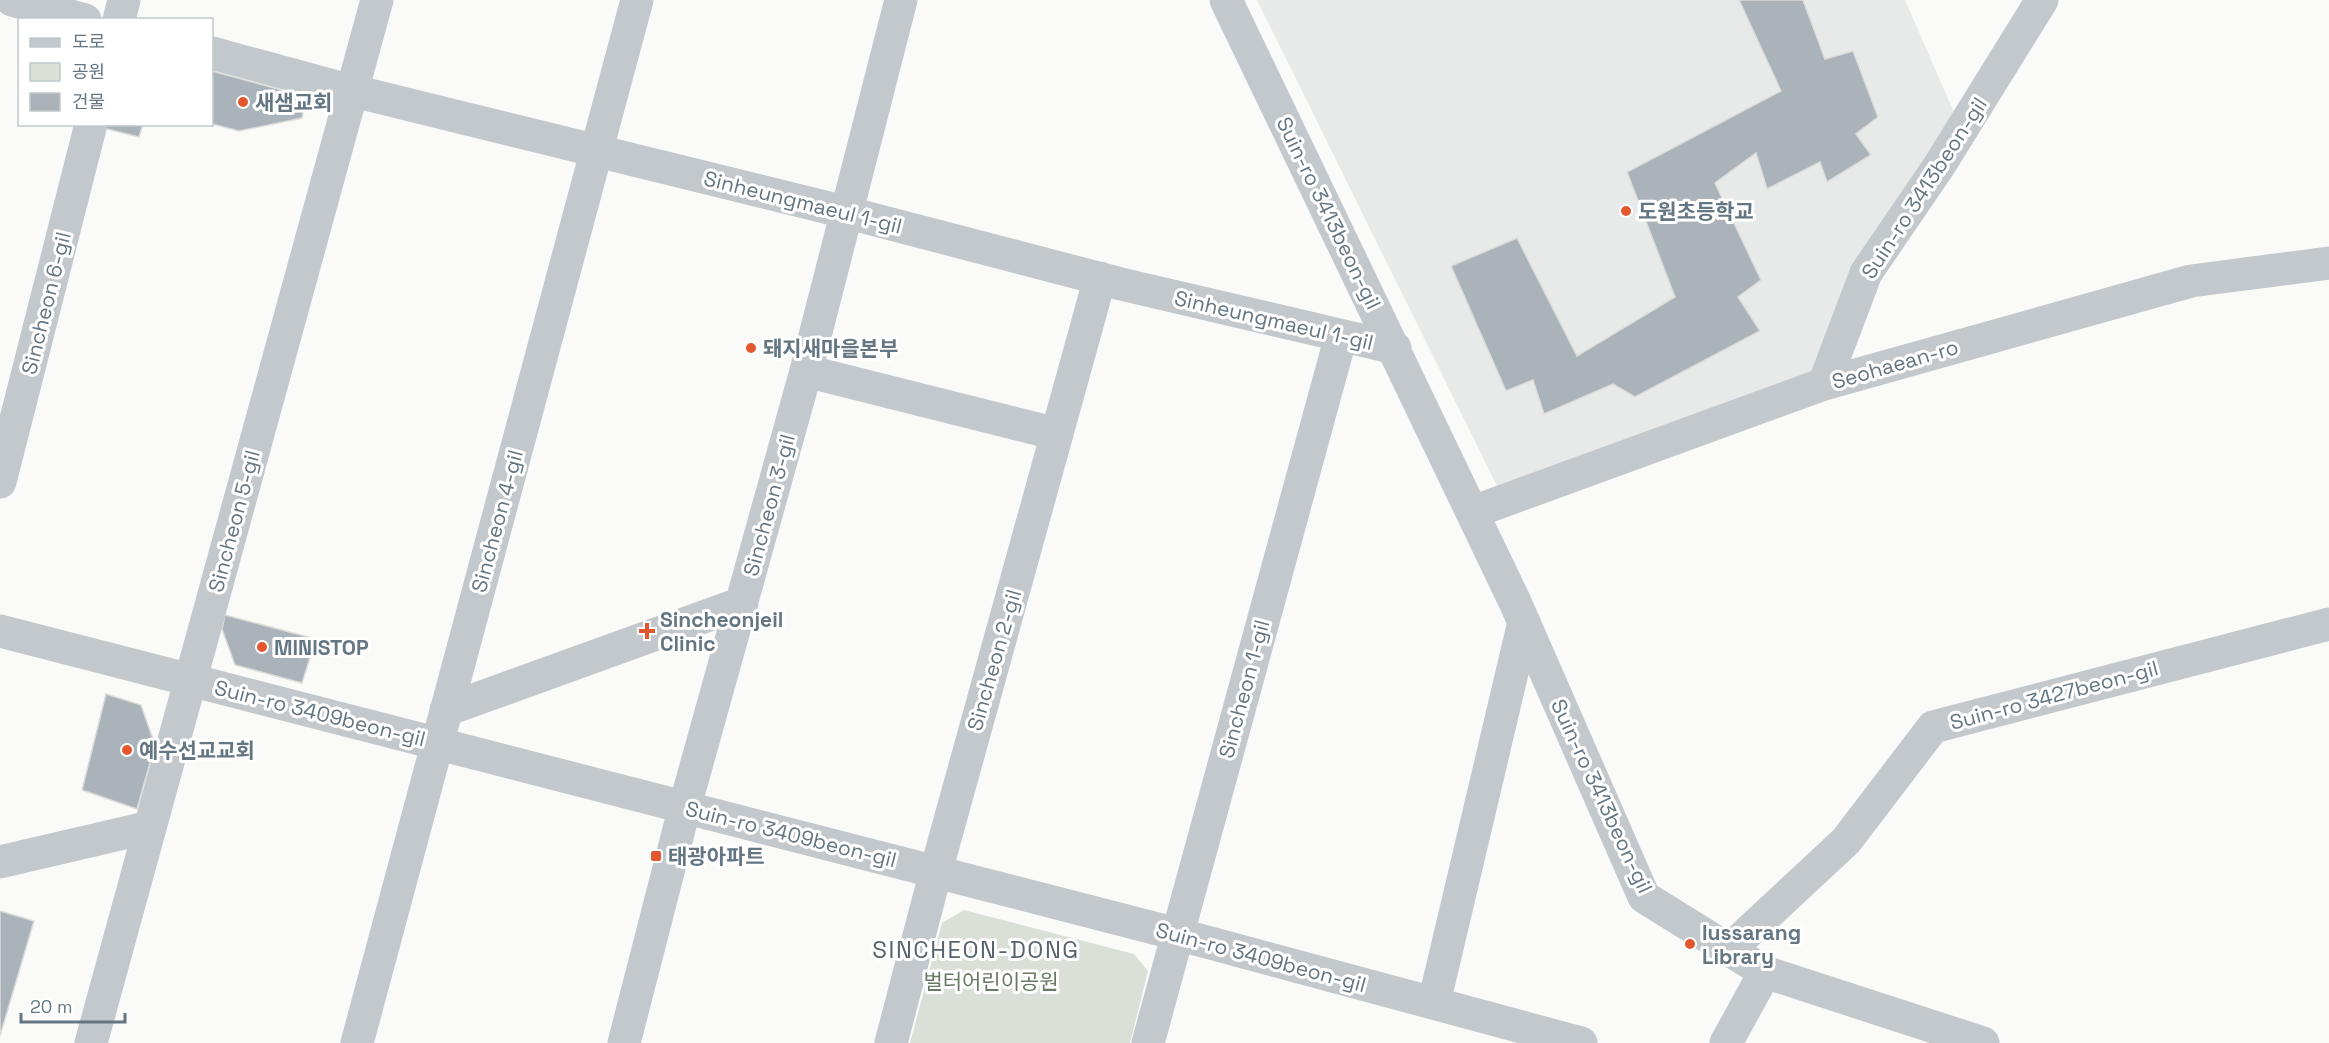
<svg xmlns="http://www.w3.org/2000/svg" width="2329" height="1043" font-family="'Space Grotesk','Noto Sans KR',sans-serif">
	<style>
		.built { fill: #e8e9e9 }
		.green { fill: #dadfd7 }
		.building { fill: #aab3b9; stroke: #dcdcda; stroke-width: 1.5 }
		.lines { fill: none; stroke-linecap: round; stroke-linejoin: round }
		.minor { stroke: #c3c8cc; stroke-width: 33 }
		.poi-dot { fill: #e4572e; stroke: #fff; stroke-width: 2 }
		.labels { text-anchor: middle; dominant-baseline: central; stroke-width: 6; stroke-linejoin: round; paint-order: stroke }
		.poi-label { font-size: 21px; font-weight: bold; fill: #657683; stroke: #fff; text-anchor: start }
		.street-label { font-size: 21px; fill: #657683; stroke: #fff }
		.park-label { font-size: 21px; fill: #687a64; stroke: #fff }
		.quarter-label { font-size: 24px; letter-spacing: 1.5px; fill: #57646e; stroke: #fff }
	</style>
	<rect width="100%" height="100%" fill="#fafaf8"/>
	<path class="built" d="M1257 0H1905L1956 117 1812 375 1506 504Z"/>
	<path class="green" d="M964 910 1134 954 1148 971 1130 1043H910L942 923Z"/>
	<path class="building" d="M1739 0H1803L1825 59 1853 51 1878 117 1856 134 1871 155 1827 182 1820 162 1767 189 1756 153 1715 183 1761 280 1738 297 1760 331 1635 397 1613 384 1544 414 1533 380 1506 391 1451 266 1517 238 1577 356 1675 297 1627 172 1781 91Z
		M212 71 307 97 302 118 239 131 212 124Z
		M104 124H143L139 137 103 128Z
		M225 615 316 639 302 683 235 665 222 629Z
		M106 694 141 705 155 745 137 809 82 790Z
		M0 911 34 921 0 1036Z"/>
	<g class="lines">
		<path class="minor" d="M12 0 85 20
			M1226 0 1515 602 1644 897 1765 972 1983 1043
			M119 20 124 0
			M212 53 333 86 845 212 1121 284 1395 348
			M806 371 1057 434
			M1824 384 1866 273 1939 166 2042 0
			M0 482 91 124
			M1473 512 1824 384 2191 281 2329 263
			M0 631 1177 934 1581 1043
			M446 710 742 603
			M0 862 150 827
			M1730 949 1846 841 1933 727 2329 624
			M1434 1003 1524 622
			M91 1043 377 0
			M357 1043 637 0
			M624 1043 685 806 806 371 901 0
			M891 1043 936 871 1100 278
			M1148 1043 1341 336
			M1726 1043 1765 972"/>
	</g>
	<g class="poi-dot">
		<circle cx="243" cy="102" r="6"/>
		<circle cx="1626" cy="211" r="6"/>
		<circle cx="751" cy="348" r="6"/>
		<path d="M644 622h6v6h6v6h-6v6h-6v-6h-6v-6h6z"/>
		<circle cx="262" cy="647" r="6"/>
		<circle cx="127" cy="750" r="6"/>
		<rect x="650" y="850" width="12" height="12" rx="3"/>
		<circle cx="1690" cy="944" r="6"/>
	</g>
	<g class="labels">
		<g class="poi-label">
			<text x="255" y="102">새샘교회</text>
			<text x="1638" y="211">도원초등학교</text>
			<text x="763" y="348">돼지새마을본부</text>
			<text x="660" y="619">Sincheonjeil<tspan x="660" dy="24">Clinic</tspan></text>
			<text x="274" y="647">MINISTOP</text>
			<text x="139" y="750">예수선교교회</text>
			<text x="668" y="856">태광아파트</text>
			<text x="1702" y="932">Iussarang<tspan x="1702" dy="24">Library</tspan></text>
		</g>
		<g class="street-label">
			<text transform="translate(1924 188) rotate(-57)">Suin-ro 3413beon-gil</text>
			<text transform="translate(803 202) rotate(14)">Sinheungmaeul 1-gil</text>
			<text transform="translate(1329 213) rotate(64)">Suin-ro 3413beon-gil</text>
			<text transform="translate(46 303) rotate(-76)">Sincheon 6-gil</text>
			<text transform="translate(1274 320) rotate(13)">Sinheungmaeul 1-gil</text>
			<text transform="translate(1895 364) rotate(-16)">Seohaean-ro</text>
			<text transform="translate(769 505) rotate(-75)">Sincheon 3-gil</text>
			<text transform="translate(234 521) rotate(-75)">Sincheon 5-gil</text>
			<text transform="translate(497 521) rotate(-75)">Sincheon 4-gil</text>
			<text transform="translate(994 660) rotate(-74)">Sincheon 2-gil</text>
			<text transform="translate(1244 689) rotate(-75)">Sincheon 1-gil</text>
			<text transform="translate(2054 695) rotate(-15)">Suin-ro 3427beon-gil</text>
			<text transform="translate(320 713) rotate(14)">Suin-ro 3409beon-gil</text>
			<text transform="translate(1602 796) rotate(65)">Suin-ro 3413beon-gil</text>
			<text transform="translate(791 834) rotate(14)">Suin-ro 3409beon-gil</text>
			<text transform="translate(1261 957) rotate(15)">Suin-ro 3409beon-gil</text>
		</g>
		<g class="park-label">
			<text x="991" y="981">벌터어린이공원</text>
		</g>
		<g class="quarter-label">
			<text x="976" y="949">SINCHEON-DONG</text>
		</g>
	</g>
	<rect x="18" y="18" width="195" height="108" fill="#ffffff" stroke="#c1c8cd" stroke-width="1.5"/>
	<rect x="30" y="38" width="30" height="9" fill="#c3c8cc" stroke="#c1c8cd" stroke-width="1.5"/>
	<text x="72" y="48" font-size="18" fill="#657683">도로</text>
	<rect x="30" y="63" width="30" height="18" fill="#dadfd7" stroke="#c1c8cd" stroke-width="1.5"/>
	<text x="72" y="78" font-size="18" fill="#657683">공원</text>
	<rect x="30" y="93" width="30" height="18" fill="#aab3b9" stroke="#c1c8cd" stroke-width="1.5"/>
	<text x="72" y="108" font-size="18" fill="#657683">건물</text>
	<path d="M21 1013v9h104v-9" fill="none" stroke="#657683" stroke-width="3"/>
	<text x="30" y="1013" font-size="18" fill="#657683" stroke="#ffffff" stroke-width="4.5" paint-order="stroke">20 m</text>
</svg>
